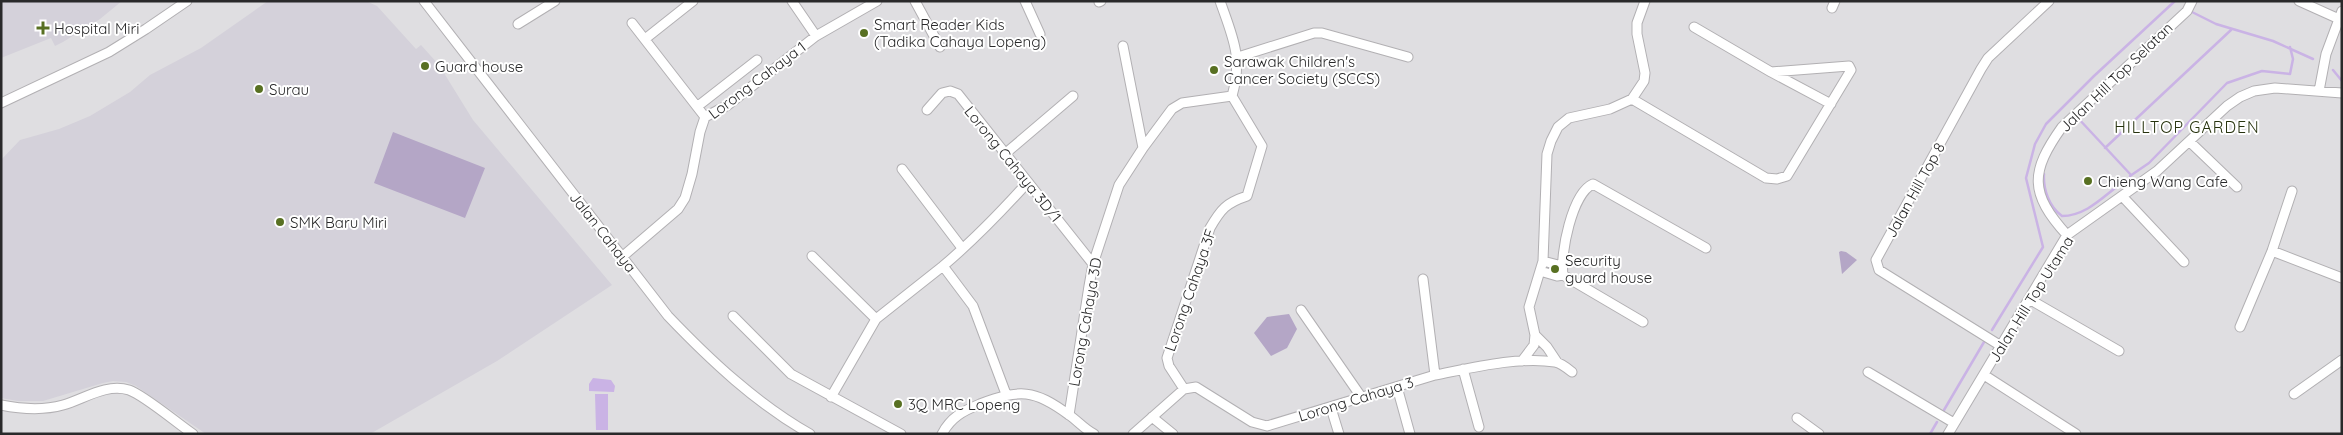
<svg xmlns="http://www.w3.org/2000/svg" width="2343" height="435" font-family="Quicksand,sans-serif">
	<style>
		.built { fill: #d4d1da }
		.green { fill: #b4a6c6 }
		.water { fill: #cab3e5 }
		.lines { fill: none; stroke-linecap: round; stroke-linejoin: round }
		.stream { stroke: #cab3e5; stroke-width: 2.5 }
		.minor-casing { stroke: #b2b0b3; stroke-width: 11 }
		.minor { stroke: #fff; stroke-width: 9 }
		.poi-dot { fill: #587022; stroke: #fff; stroke-width: 2 }
		.labels { text-anchor: middle; dominant-baseline: central; stroke-width: 4; stroke-linejoin: round; paint-order: stroke }
		.poi-label { font-size: 15px; fill: #29292a; stroke: #fff; text-anchor: start }
		.street-label { font-size: 15px; fill: #29292a; stroke: #fff }
		.neighbourhood-label { font-size: 16px; letter-spacing: 1px; fill: #27330e; stroke: #fff }
	</style>
	<rect width="100%" height="100%" fill="#dfdee1"/>
	<path class="built" d="M1 1H122L100 19 63 42 55 46 51 38 1 58Z
		M268 1H366L377 6 416 49 421 45 439 65 473 120 612 285 497 361 370 434H206L136 386 126 382 113 381 103 383 43 401H18L1 398V160L20 140 59 129 90 116 130 92 150 75 201 48Z"/>
	<path class="green" d="M393 132 485 168 465 218 374 183Z
		M1841 251 1846 252 1857 260 1842 274 1839 252Z
		M1289 314 1297 329 1287 348 1271 356 1254 333 1267 317Z"/>
	<path class="water" d="M593 378 611 380 615 386 614 392 589 391V384Z
		M595 394H608V430H596Z"/>
	<g class="lines">
		<path class="stream" d="M2190 11 2216 24 2273 41 2313 59
			M2333 70 2342 81
			M2077 117 2131 175
			M2105 148 2231 30
			M2044 174C2043 189 2049 207 2062 216 2085 216 2102 198 2119 185
			M2130 176 2149 163 2227 83 2262 71 2290 74 2293 59 2290 47
			M1992 330 2043 247 2026 178 2035 144 2046 124 2094 76 2175 1
			M1944 410 1984 342
			M1930 434 1937 422"/>
		<defs>
			<path id="minor" d="M424 1 668 316C711 361 756 403 810 434
				M792 1 816 36
				M915 1 940 47
				M1025 1 1040 34
				M2299 1 2339 19
				M1099 2 1101 1
				M1832 8 1835 1
				M632 23 705 117
				M518 24 555 1
				M645 39 693 1
				M1123 46 1143 148
				M1238 57 1314 33H1322L1408 57
				M1771 72 1831 104
				M2319 91 2326 54 2342 11
				M1632 99 1644 81 1645 73 1637 34V23L1645 1
				M1 103 109 52 146 29 187 1
				M698 106 757 60
				M927 110 942 93 950 91 958 94 1093 264
				M2190 142 2237 187
				M1006 153 1073 96
				M902 169 962 248
				M2122 196 2184 262
				M2067 235C2029 193 2030 172 2062 127L2187 11 2192 1
				M2272 251 2342 278
				M812 256 876 319
				M622 257 678 209 685 198 692 174 700 132 705 117 728 105 816 36 877 1
				M1543 261 1562 266
				M1540 271 1557 276 1563 275
				M1423 279 1435 375
				M2029 299 2119 351
				M1301 310 1362 398
				M733 316 791 374 901 434
				M1643 322 1563 275C1560 254 1572 193 1593 184L1706 248
				M2240 327 2272 251 2292 191
				M1535 335 1547 347 1557 362
				M2001 346 1879 270 1876 260 1981 69 1988 58 2049 1
				M1522 361 1534 345 1535 335 1529 307 1543 261 1547 154 1551 141 1558 127 1569 118 1610 109 1632 99 1766 178 1777 179 1787 176 1851 70 1849 66 1771 72 1694 27
				M1463 369 1479 427
				M1868 372 1954 423
				M1984 375 2076 434
				M1397 387 1410 434
				M1184 389 1169 366 1167 358 1210 228C1221 209 1226 203 1247 196L1262 146 1232 96
				M1006 394 973 306 943 266C974 240 1001 212 1028 182
				M2294 394 2342 360
				M831 397 876 319 943 266
				M1 405C21 409 42 411 63 405 84 399 106 383 129 390 144 395 178 424 193 434
				M1331 408 1339 434
				M1069 415 1089 286 1093 264 1119 185 1143 148 1172 109 1182 103 1232 96C1243 57 1233 38 1220 1
				M1152 417 1173 434
				M1797 418 1819 434
				M942 434C951 417 963 411 980 404 1020 389 1034 389 1069 415 1078 421 1084 429 1094 434
				M1133 434 1184 389 1196 387 1252 422 1267 426 1435 375C1471 368 1519 356 1555 362 1561 363 1567 368 1572 372
				M1948 434 2067 235 2157 171 2227 106 2240 97 2254 91 2275 88 2342 93"/>
		</defs>
		<use href="#minor" class="minor-casing"/>
		<use href="#minor" class="minor"/>
	</g>
	<g class="poi-dot">
		<path d="M40.5 20.5h5v5h5v5h-5v5h-5v-5h-5v-5h5z"/>
		<circle cx="864" cy="33" r="5"/>
		<circle cx="425" cy="66" r="5"/>
		<circle cx="1214" cy="70" r="5"/>
		<circle cx="259" cy="89" r="5"/>
		<circle cx="2088" cy="181" r="5"/>
		<circle cx="280" cy="222" r="5"/>
		<circle cx="1555" cy="269" r="5"/>
		<circle cx="898" cy="404" r="5"/>
	</g>
	<g class="labels">
		<g class="poi-label">
			<text x="874" y="24">Smart Reader Kids<tspan x="874" dy="17">(Tadika Cahaya Lopeng)</tspan></text>
			<text x="54" y="28">Hospital Miri</text>
			<text x="1224" y="61">Sarawak Children's<tspan x="1224" dy="17">Cancer Society (SCCS)</tspan></text>
			<text x="435" y="66">Guard house</text>
			<text x="269" y="89">Surau</text>
			<text x="2098" y="181">Chieng Wang Cafe</text>
			<text x="290" y="222">SMK Baru Miri</text>
			<text x="1565" y="260">Security<tspan x="1565" dy="17">guard house</tspan></text>
			<text x="908" y="404">3Q MRC Lopeng</text>
		</g>
		<g class="street-label">
			<text transform="translate(2116 77) rotate(-44)">Jalan Hill Top Selatan</text>
			<text transform="translate(757 80) rotate(-37)">Lorong Cahaya 1</text>
			<text transform="translate(1013 164) rotate(51)">Lorong Cahaya 3D/1</text>
			<text transform="translate(1915 190) rotate(-61)">Jalan Hill Top 8</text>
			<text transform="translate(603 232) rotate(52)">Jalan Cahaya</text>
			<text transform="translate(1190 290) rotate(-71)">Lorong Cahaya 3F</text>
			<text transform="translate(2031 299) rotate(-58)">Jalan Hill Top Utama</text>
			<text transform="translate(1085 322) rotate(-80)">Lorong Cahaya 3D</text>
			<text transform="translate(1356 399) rotate(-17)">Lorong Cahaya 3</text>
		</g>
		<g class="neighbourhood-label">
			<text x="2187" y="127">HILLTOP GARDEN</text>
		</g>
	</g>
	<rect width="2343" height="435" fill="none" stroke="#29292a" stroke-width="5"/>
</svg>
